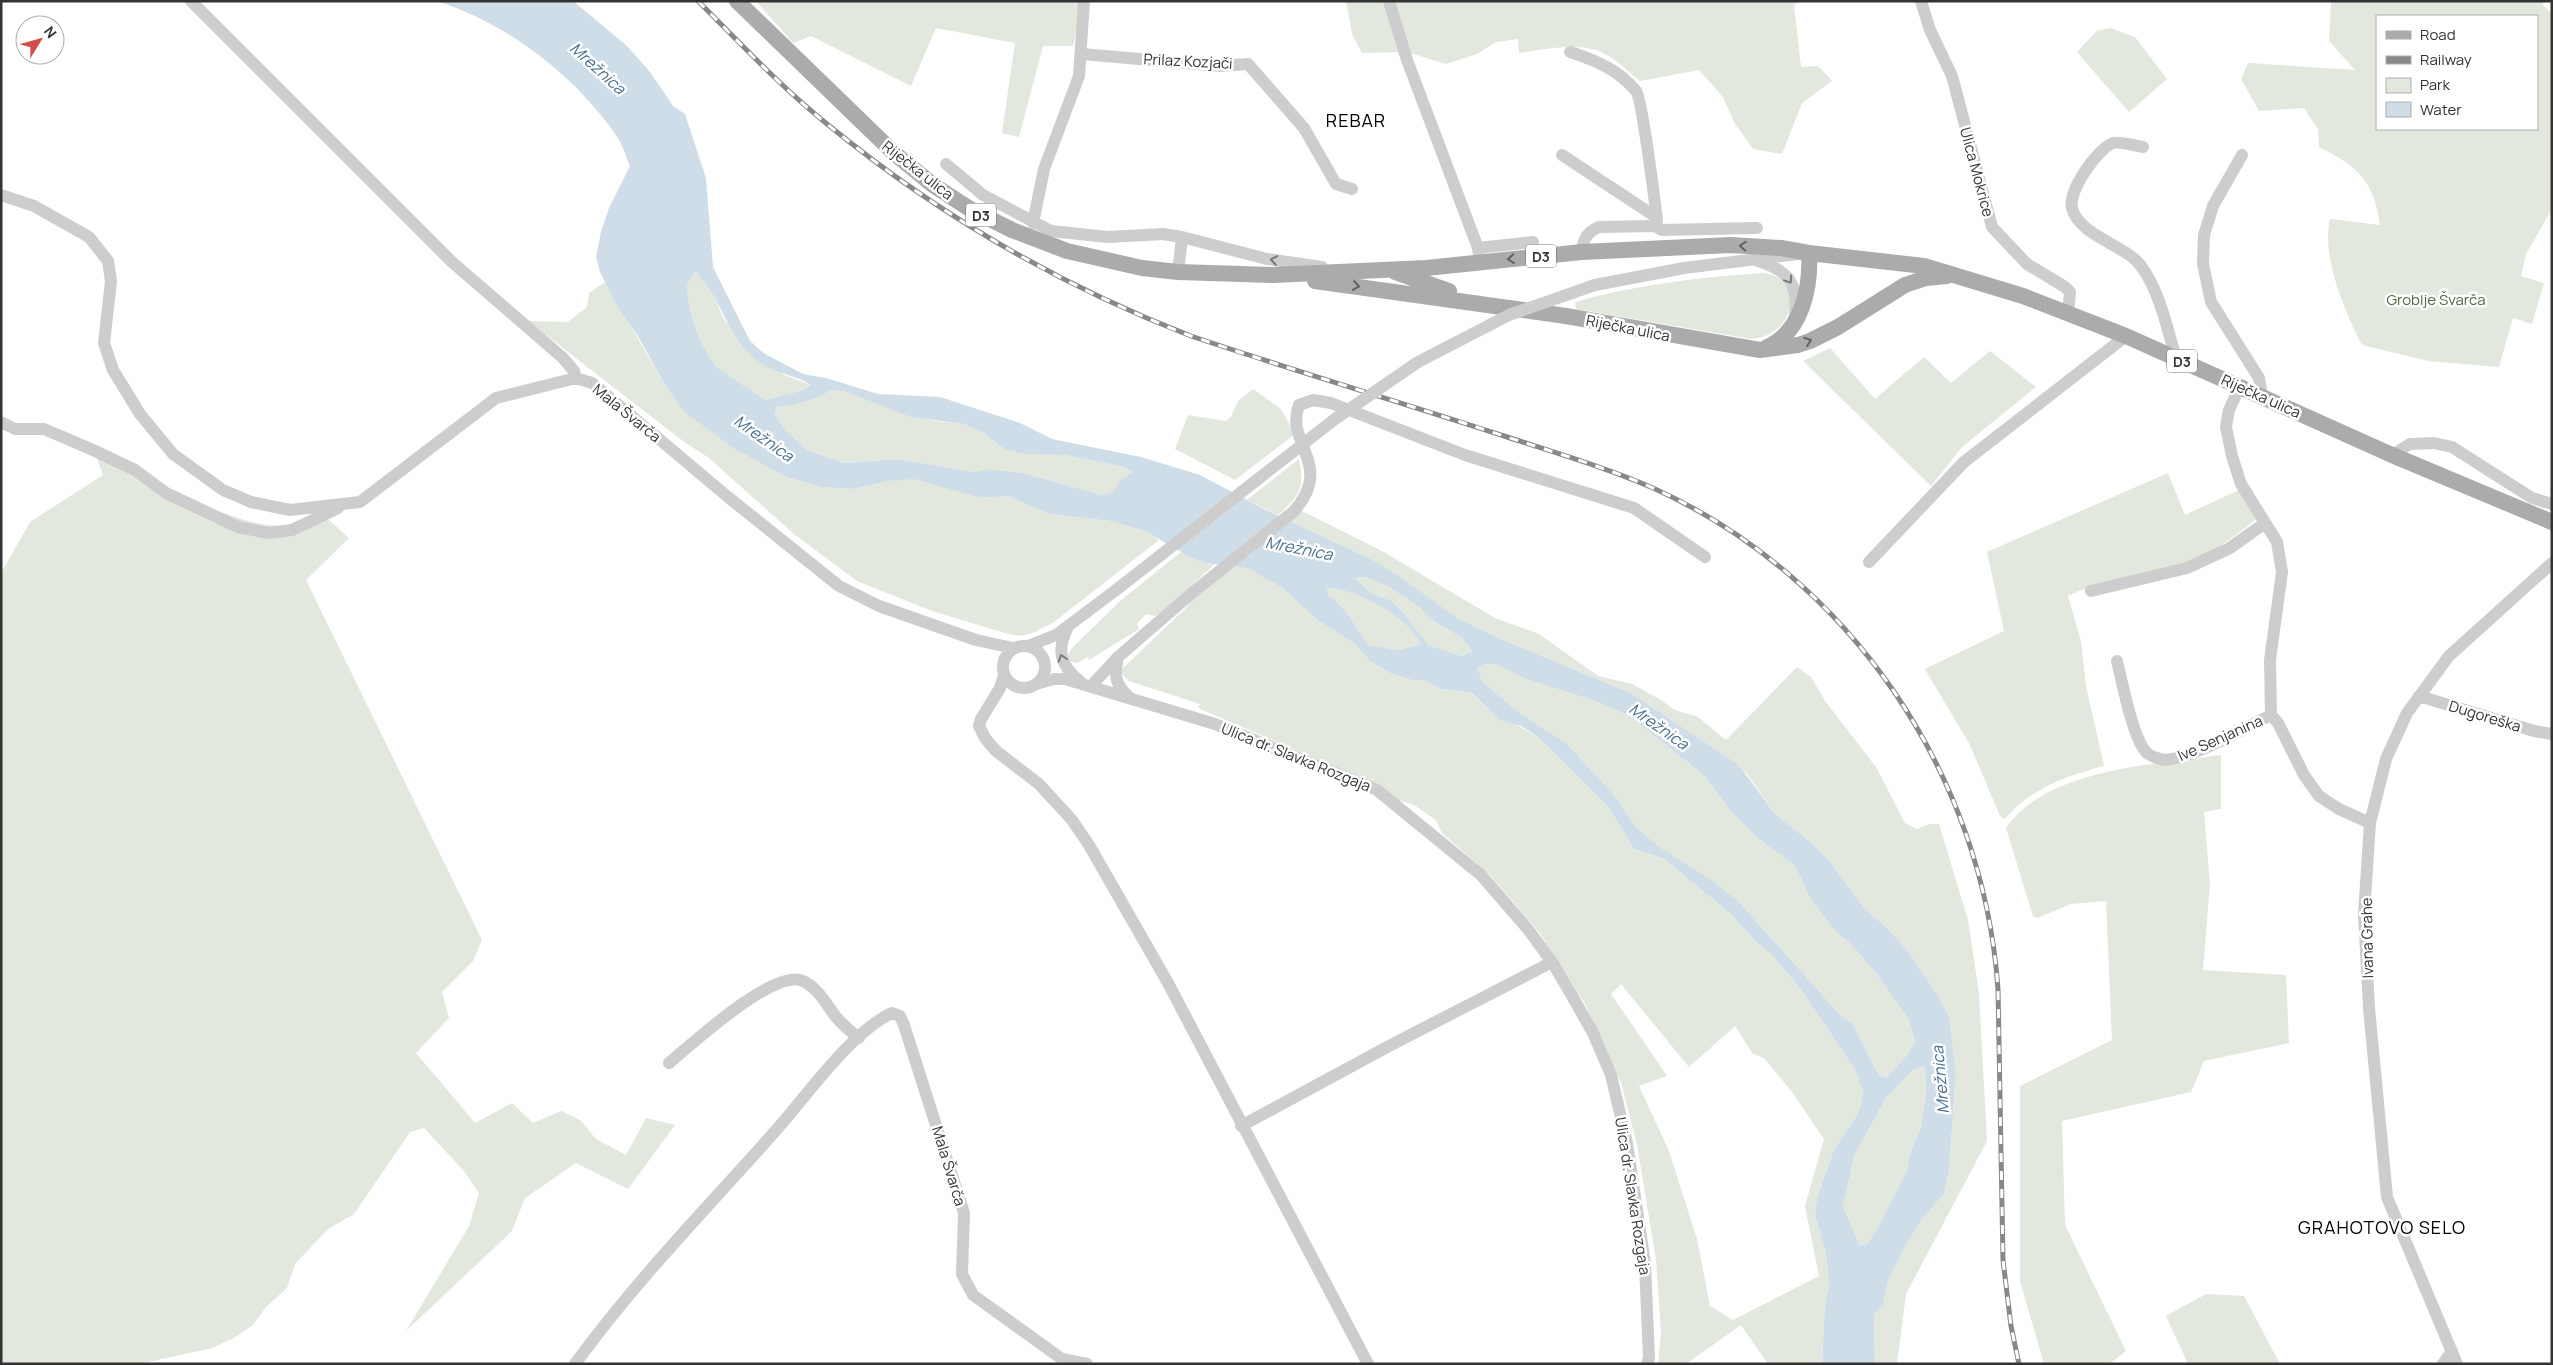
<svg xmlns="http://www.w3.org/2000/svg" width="2553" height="1365" font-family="Manrope,sans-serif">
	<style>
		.green { fill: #e2e8dd; fill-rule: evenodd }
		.water { fill: #cfdde8; fill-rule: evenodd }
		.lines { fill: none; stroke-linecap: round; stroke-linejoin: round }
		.minor { stroke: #cdcdcd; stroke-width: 12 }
		.major { stroke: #ababab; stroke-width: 16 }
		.rail-casing { stroke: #888; stroke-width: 5 }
		.rail { stroke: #fff; stroke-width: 3; stroke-dasharray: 9; stroke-linecap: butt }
		.minor-bridge { stroke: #cdcdcd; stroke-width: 12 }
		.oneway { stroke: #636363 }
		.oneway2 { stroke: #787878 }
		.labels { text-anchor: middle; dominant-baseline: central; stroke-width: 5; stroke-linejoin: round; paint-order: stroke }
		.shield { fill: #fff; stroke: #707070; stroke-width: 1 }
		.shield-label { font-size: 14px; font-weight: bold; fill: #333 }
		.street-label { font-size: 15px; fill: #333; stroke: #fff }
		.park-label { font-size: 15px; fill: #536a44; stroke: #fff }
		.water-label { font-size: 16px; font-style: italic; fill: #496e8d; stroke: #fff }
		.quarter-label { font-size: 18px; letter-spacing: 1px; fill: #000; stroke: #fff }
	</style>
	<rect width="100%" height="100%" fill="#fff"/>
	<path class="green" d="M756 1H1080L1081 7 1073 46H1043L1019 137 1002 133 1015 43 936 28 911 86 811 36 793 43Z
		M1346 1H1801L1794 5 1801 67 1818 66 1832 81 1802 103 1782 154 1753 149 1734 122 1723 97 1699 70 1640 81C1626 70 1609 52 1592 49 1568 44 1542 50 1519 53L1518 39 1496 42 1477 54 1446 64 1407 52 1362 53 1352 34Z
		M2331 1H2546L2542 4 2552 14V209L2526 254 2521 276 2544 283 2532 324 2513 318 2499 367 2428 361 2362 345C2345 312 2321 256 2330 219L2380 225C2374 181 2358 166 2319 147L2318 129 2304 108 2259 111 2241 79 2248 63 2355 70 2329 41ZM2377 16H2537V129H2377Z
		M2110 28 2135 37 2167 79 2129 112 2077 52 2097 31Z
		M696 272 714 296 724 320 784 375 811 385 800 391 765 400 718 368C699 346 688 312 687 284Z
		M1763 273C1806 277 1796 337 1751 339L1576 309 1575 302C1635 285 1700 277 1763 273Z
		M605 282 665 385 684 412 733 448 786 477 821 487 855 489 888 481 915 478 980 498 1008 496 1049 514 1110 521 1145 531 1159 540 1054 622 1035 632 1022 636 1008 634 932 611 857 581 794 534 709 458 683 441 528 321 568 322 587 307 589 293Z
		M1830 348 1875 399 1924 357 1951 383 1990 351 2036 387 1962 447 1931 486 1803 361Z
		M1253 389 1281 409 1295 434 1235 480 1175 449 1188 415 1226 421 1231 417 1238 401Z
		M832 390 844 391 889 408 935 421 964 424 982 432 1004 449 1065 455 1124 467 1132 472 1120 481 1113 492 1102 495 1023 473 989 469 976 472 896 459 844 463 807 450 785 430 773 414 777 407C798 405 814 400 832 390Z
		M92 444C136 470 238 533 288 525 298 523 310 516 320 512L349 538 306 580 482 940 473 961 442 992 449 1018 416 1053 475 1123 512 1103 533 1123 561 1111 580 1120 596 1139 626 1155 646 1118 675 1125 628 1189 576 1163 525 1198 512 1231 406 1331 469 1226 479 1193 464 1171 424 1128 410 1132 354 1214 328 1229 295 1264 287 1288 266 1307 253 1325 234 1338 212 1348 139 1364H1V573L30 522 103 475Z
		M1299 459C1305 488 1300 496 1278 515L1247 500Z
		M2168 473 2185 515 2239 490 2256 519C2230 541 2201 561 2168 571 2134 581 2099 580 2068 596L2081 641 2086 686 2104 766C2067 776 2030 788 2005 819L2000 816 1970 745 1925 669 2004 631 1987 552Z
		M1302 511 1382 551 1495 618 1539 634 1598 676 1632 684 1661 700 1675 710 1698 717 1726 740 1797 667 1811 677 1825 701 1876 767 1905 823 1917 829 1930 824H1939L1968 920 1979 993 1987 1141 1906 1294 1897 1364H1875L1874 1315 1883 1304 1888 1281 1906 1245 1922 1219 1944 1194 1949 1171 1956 1072 1949 1016 1938 996 1907 950 1888 929 1863 907 1830 862 1813 844 1775 814 1748 775 1739 765 1631 693 1503 640 1456 618 1399 576 1373 560 1290 521Z
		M1181 552 1205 563 1215 564 1163 611 1155 616 1146 614 1137 624 1139 629 1089 660 1088 657 1077 663 1070 661 1068 655 1072 648 1119 602Z
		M1234 566 1248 568 1284 589 1316 619 1355 644 1369 660 1389 673 1412 680H1424L1441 689 1472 693 1487 708 1538 737 1610 809 1634 849 1663 858 1731 914 1755 941 1769 952 1799 987 1855 1069 1863 1093 1859 1112 1833 1152 1817 1198 1815 1214 1826 1254 1829 1285 1825 1303 1822 1364H1768L1741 1325 1686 1364H1658L1661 1332 1656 1260 1637 1145 1621 1083 1585 1004 1539 932 1490 875 1442 833 1436 820 1414 805 1392 798 1354 775 1198 708 1200 704 1129 681 1122 674V669L1188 606 1192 599ZM1621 984 1689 1067 1735 1026 1753 1054 1764 1058 1792 1092 1824 1139 1805 1206 1819 1276 1733 1320 1710 1306 1697 1239 1669 1151 1639 1086 1667 1076 1611 994Z
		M1366 577 1387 586 1418 606 1435 622 1462 638 1472 651 1462 656 1428 645 1403 612 1392 601 1371 593 1354 578Z
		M1326 588C1357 589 1408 615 1421 644L1398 650 1368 645C1355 626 1347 608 1328 595Z
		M1485 664H1495L1526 679 1595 701 1628 715 1705 776 1731 811 1756 837 1795 866 1811 900 1837 933 1849 942 1876 973 1909 1020 1915 1042 1906 1056 1886 1078 1879 1075 1876 1070 1853 1024 1842 1017 1739 902 1715 882 1658 846 1635 826 1615 796 1566 743 1518 712 1482 681 1476 668Z
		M2221 755V809L2204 812 2210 884 2203 970 2286 975 2289 1043 2204 1061 2191 1092 2062 1121 2065 1225 2126 1351 2109 1364H2044L2020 1281V1086L2112 1040 2106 901 2071 904 2037 918 2033 916 2006 828C2048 768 2153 765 2221 755Z
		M1925 1066 1926 1094 1921 1128 1909 1157 1907 1171 1875 1233 1867 1244 1859 1245 1843 1206 1855 1154 1886 1098 1913 1070Z
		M2206 1294 2244 1296 2280 1364H2188L2166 1316Z"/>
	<path class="water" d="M437 1H573L627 46 650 72 673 106 685 114 706 178 713 267 750 341 765 354 803 374 826 378 878 394 940 397 1020 423 1052 439 1141 457 1200 475 1264 509 1373 560 1399 576 1457 618 1503 640 1631 693 1739 765 1775 814 1813 844 1830 862 1863 907 1888 929 1907 950 1938 996 1949 1016 1956 1072 1949 1171 1944 1194 1922 1219 1906 1245 1888 1281 1883 1304 1874 1315 1875 1364H1822L1825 1303 1829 1285 1826 1254 1815 1214 1817 1198 1833 1152 1859 1112 1863 1093 1855 1069 1799 987 1769 952 1755 941 1731 914 1663 858 1634 849 1610 809 1538 737 1521 726 1500 720 1472 693 1441 689 1424 680H1412L1389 673 1369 660 1355 644 1316 619 1284 589 1248 568 1205 563 1190 557 1145 531 1110 521 1049 514 1008 496 980 498 915 479 888 481 855 489 821 487 786 477 733 448 684 412 665 385 639 338 616 304 600 272 596 257 601 232 609 208 630 166C626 157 623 146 618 138 576 76 508 24 437 1ZM696 272C702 281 710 289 715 298 728 323 737 346 761 363 776 374 796 375 811 385L800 391 765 400 718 368C699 346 688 312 687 284ZM832 390 844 391 911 417 964 424 982 432 1004 449 1026 454 1065 455 1124 467 1132 472 1120 481 1113 492 1102 495 1023 473 989 469 976 472 896 459 844 463 807 450 785 430 774 414 777 407C798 405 814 400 832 390ZM1366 577 1387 586 1418 606 1435 622 1462 638 1472 651 1462 656 1428 645 1403 612 1392 601 1371 593 1355 578ZM1327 588C1357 589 1408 616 1421 644L1398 650 1368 645C1355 626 1347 608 1328 595ZM1485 664H1495L1526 679 1595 701 1628 715 1705 776 1731 811 1756 837 1795 866 1811 900 1837 933 1849 942 1876 973 1909 1020 1915 1042 1906 1056 1886 1078 1879 1075 1876 1070 1853 1024 1842 1017 1739 902 1715 882 1658 846 1635 826 1615 796 1566 743 1518 712 1482 681 1477 668ZM1925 1066 1926 1094 1921 1128 1909 1157 1907 1171 1875 1233 1867 1244 1859 1245 1843 1206 1855 1154 1886 1098 1913 1070Z"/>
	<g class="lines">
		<path class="minor" d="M191 1 452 262 563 358 574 371 576 378
			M1389 1 1407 60 1478 248 1480 262
			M1921 1 1930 30 1952 76 1992 227 2027 264 2065 287 2070 292 2068 313
			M1570 52C1595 60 1619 70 1636 91 1642 98 1655 203 1657 220L1655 226 1599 227C1587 232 1583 239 1582 252
			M1082 54 1220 66 1248 64 1304 128 1336 184 1352 189
			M2143 147C2135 146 2121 141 2113 143 2097 149 2068 191 2072 208 2079 236 2126 245 2141 266 2160 292 2167 328 2176 358
			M1562 155 1656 217
			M2242 155 2213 206 2204 235 2203 264 2211 302 2259 378 2262 397
			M946 164 983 195 1051 231 1108 237 1163 234 1182 237 1178 272
			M1 195 34 206 89 237 108 261 111 281 104 343 113 370 140 414 173 454 223 490 251 502 290 510 360 502 496 398 576 378 592 383 602 391 728 497 839 586 879 606 976 640 1013 648
			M1033 223 1044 169 1079 76 1084 1
			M1655 226 1662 230 1757 228
			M1182 237 1267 259 1322 267
			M1478 248 1533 242
			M1758 261C1788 270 1799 284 1795 315
			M1595 285 1684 268 1798 254
			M2240 386 2229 410 2226 427 2232 456 2241 484 2277 542 2282 572 2270 660 2271 715 2278 723 2304 775 2319 796 2339 809 2370 823
			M1 422 15 429H44L93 450 135 470 166 493 238 527 268 533 292 530 338 508
			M2392 455 2410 444 2434 443 2452 447 2532 498 2552 504
			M1869 562 1964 462 2126 336
			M2091 591 2187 568 2230 548 2265 523
			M1068 627C1056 650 1060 666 1081 682
			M1003 667a21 21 0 1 1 42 0a21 21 0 1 1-42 0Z
			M1028 646 1056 635 1116 590
			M1118 657C1114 675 1115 685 1129 697
			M2117 661C2122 681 2133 740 2147 753 2153 758 2164 761 2172 759 2205 752 2241 730 2271 715
			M1004 675 1000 688 981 719 979 726 985 738 996 751 1039 784 1072 820 1089 845 1168 983 1368 1364
			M1036 684 1054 679H1065L1215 724 1377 790 1481 875 1527 928 1552 962 1571 994 1593 1033 1611 1075 1627 1143 1645 1264 1649 1358 1647 1364
			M1091 686 1118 657 1192 593 1293 512C1336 465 1284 444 1299 405L1313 400 1331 403 1465 455 1634 508 1705 557
			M2419 696 2534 731 2552 734
			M669 1063C692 1044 774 968 803 981 818 988 826 1004 836 1017 843 1025 851 1032 859 1038
			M1241 1126 1389 1046 1552 962
			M575 1364C636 1280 709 1206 778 1128 808 1094 851 1032 892 1013L900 1016 904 1025 964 1213 962 1274 973 1295 1062 1359 1087 1364
			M2443 1364 2452 1351
			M2457 1364 2387 1197 2369 1008 2364 914 2370 823 2386 759 2407 713 2449 656 2552 563"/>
		<path class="major" d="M737 1 894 153 933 185 970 209 1012 230 1067 251 1142 268 1178 272 1273 275 1426 268 1582 252 1731 245 1781 248 1809 253 1924 266 2023 296 2126 336 2392 455 2552 522
			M1395 272 1449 291
			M1315 281 1566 316 1760 350 1798 345 1810 341 1838 327 1905 285 1926 278 1947 276
			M1767 347C1802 332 1811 287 1809 253"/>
		<defs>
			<path id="rail" d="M698 1C740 43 781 87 827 124 937 214 1059 285 1191 336 1295 371 1400 402 1504 436 1553 452 1605 467 1653 488 1850 577 1983 774 1998 989L2003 1260 2011 1326 2019 1364"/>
		</defs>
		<use href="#rail" class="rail-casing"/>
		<use href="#rail" class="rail"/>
		<path class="minor-bridge" d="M1116 590 1335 419 1418 362 1509 315 1595 285"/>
	</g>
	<defs><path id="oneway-chevron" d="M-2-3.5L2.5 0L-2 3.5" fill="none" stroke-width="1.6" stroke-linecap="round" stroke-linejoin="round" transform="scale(1.25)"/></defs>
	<g class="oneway">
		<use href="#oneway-chevron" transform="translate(1743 246) rotate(-177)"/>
		<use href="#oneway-chevron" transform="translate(1511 259) rotate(175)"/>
		<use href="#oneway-chevron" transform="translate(1356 286) rotate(8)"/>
		<use href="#oneway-chevron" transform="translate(1808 341) rotate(-20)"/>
	</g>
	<g class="oneway2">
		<use href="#oneway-chevron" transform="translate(1274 260) rotate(-170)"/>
		<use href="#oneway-chevron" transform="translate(1789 280) rotate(56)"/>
		<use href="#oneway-chevron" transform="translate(1062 658) rotate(-108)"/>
	</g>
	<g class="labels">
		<g class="shield">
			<rect x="966" y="203.5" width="30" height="23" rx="4"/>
			<rect x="1526" y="244.5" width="30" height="23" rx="4"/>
			<rect x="2167" y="349.5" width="30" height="23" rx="4"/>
		</g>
		<g class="shield-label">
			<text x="981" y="215">D3</text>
			<text x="1541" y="256">D3</text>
			<text x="2182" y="361">D3</text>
		</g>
		<g class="street-label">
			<text transform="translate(1188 61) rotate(3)">Prilaz Kozjači</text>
			<text transform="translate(918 170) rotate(38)">Riječka ulica</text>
			<text transform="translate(1977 172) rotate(75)">Ulica Mokrice</text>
			<text transform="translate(1628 328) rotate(11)">Riječka ulica</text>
			<text transform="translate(2261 396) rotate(24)">Riječka ulica</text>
			<text transform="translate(627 413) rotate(39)">Mala Švarča</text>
			<text transform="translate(2485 716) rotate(17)">Dugoreška</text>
			<text transform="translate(2220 738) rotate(-24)">Ive Senjanina</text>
			<text transform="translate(1296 757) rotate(22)">Ulica dr. Slavka Rozgaja</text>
			<text transform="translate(2367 938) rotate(-91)">Ivana Grahe</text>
			<text transform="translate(949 1166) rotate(73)">Mala Švarča</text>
			<text transform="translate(1633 1196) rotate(81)">Ulica dr. Slavka Rozgaja</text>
		</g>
		<g class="park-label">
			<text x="2436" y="299">Groblje Švarča</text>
		</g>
		<g class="water-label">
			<text transform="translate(598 68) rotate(42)">Mrežnica</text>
			<text transform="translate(764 438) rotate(35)">Mrežnica</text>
			<text transform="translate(1299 548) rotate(11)">Mrežnica</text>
			<text transform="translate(1659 726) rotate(35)">Mrežnica</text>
			<text transform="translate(1940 1080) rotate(-95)">Mrežnica</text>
		</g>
		<g class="quarter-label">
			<text x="1356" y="120">REBAR</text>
			<text x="2382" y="1227">GRAHOTOVO SELO</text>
		</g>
	</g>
	<rect width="2553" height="1365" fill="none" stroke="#333333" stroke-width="5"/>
	<rect x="2376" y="15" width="162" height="115" fill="#ffffff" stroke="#adadad"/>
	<rect x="2386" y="31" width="25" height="8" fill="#ababab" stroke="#adadad"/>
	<text x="2420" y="40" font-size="15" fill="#333333">Road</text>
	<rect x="2386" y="56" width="25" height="8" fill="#888888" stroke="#adadad"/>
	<text x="2420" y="65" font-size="15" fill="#333333">Railway</text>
	<rect x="2386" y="78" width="25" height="15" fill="#e2e8dd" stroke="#adadad"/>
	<text x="2420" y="90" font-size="15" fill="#333333">Park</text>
	<rect x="2386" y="102" width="25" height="15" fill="#cfdde8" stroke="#adadad"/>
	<text x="2420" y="115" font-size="15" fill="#333333">Water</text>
	<g transform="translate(40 40) rotate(53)"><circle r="24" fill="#ffffff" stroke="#adadad"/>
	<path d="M0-4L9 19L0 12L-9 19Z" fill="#d24c4c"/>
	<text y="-8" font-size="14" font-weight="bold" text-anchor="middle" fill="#333333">N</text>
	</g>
</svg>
